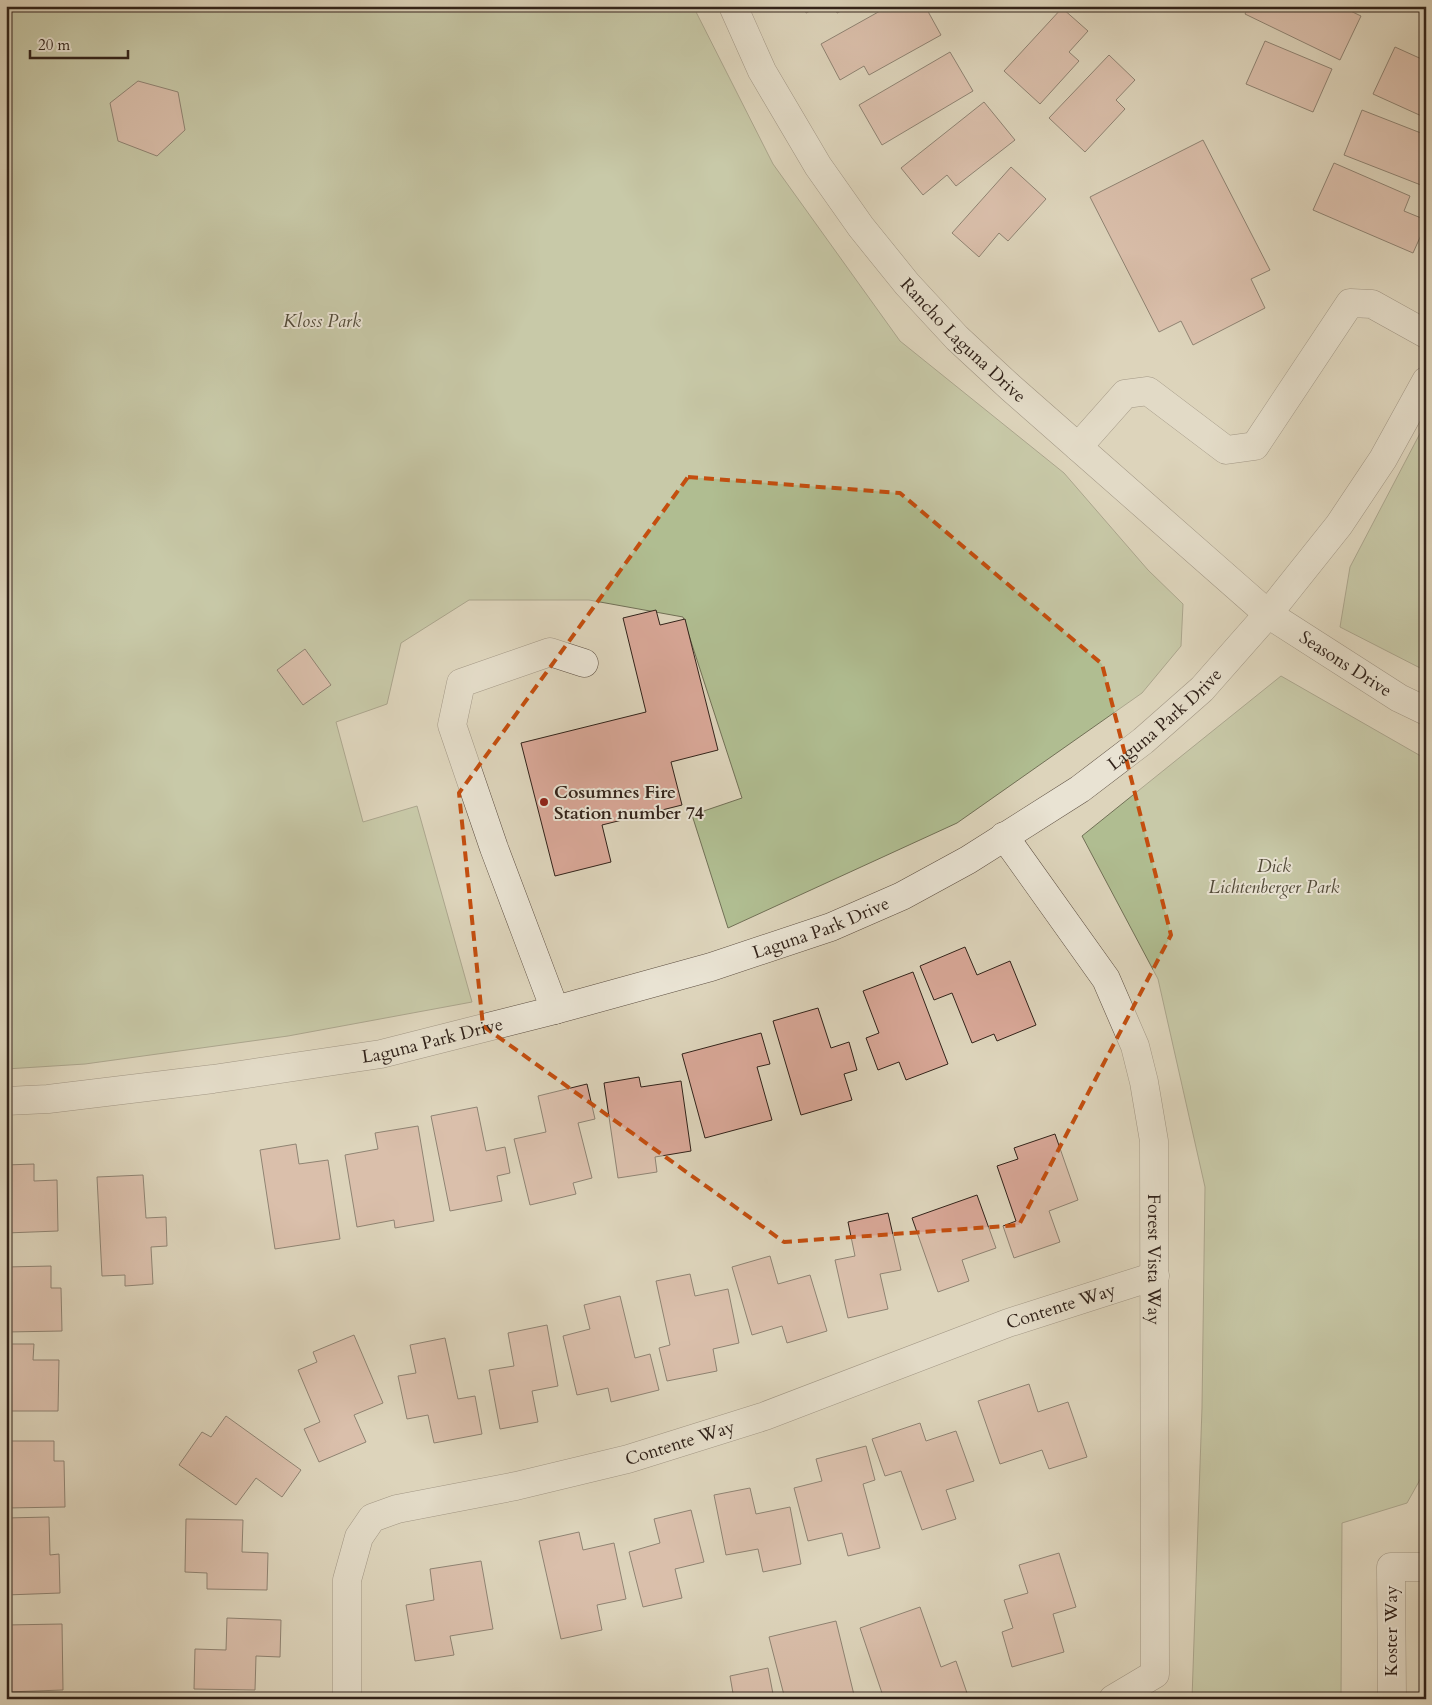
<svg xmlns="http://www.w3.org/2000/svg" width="1432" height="1705" font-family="Cardo,serif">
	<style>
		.green { fill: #b0bd91; stroke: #717056 }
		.building { fill: #d8a797; stroke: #32231a }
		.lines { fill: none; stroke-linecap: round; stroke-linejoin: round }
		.minor-casing { stroke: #5d4f42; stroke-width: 29 }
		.minor { stroke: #e9e3d3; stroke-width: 28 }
		.marked { fill: none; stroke: #c44e0f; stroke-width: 4; stroke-dasharray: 10 6; stroke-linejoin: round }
		.poi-dot { fill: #8f2418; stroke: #e9e3d3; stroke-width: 2 }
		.labels { text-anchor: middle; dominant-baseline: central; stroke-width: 4; stroke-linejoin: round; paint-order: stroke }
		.park-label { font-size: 18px; font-style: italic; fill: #524a38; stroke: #e9e3d3 }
		.street-label { font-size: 18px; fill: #32231a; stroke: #e9e3d3 }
		.poi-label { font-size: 18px; font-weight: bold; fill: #32231a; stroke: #e9e3d3; text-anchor: start }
	</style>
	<rect width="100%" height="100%" fill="#ddd4bb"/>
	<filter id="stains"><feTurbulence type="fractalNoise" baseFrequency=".004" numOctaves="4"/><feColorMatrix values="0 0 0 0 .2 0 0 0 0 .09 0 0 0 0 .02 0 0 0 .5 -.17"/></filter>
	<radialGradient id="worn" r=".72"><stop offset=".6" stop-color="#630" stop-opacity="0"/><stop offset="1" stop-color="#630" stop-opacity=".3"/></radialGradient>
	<path class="green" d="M6 6H693L773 164 900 341 1064 473 1148 570 1183 604 1181 646 1142 693 957 823 728 928 692 815 742 798 683 617 589 600H469L401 643 387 704 336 722 363 822 417 806 472 1002 288 1036 85 1064 6 1069Z
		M1426 422V671L1340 627 1350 567Z
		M1281 676 1426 759V1469L1407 1503 1342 1523 1341 1699H1192L1202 1408 1205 1187 1158 979 1082 836Z"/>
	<path class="building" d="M803 6H820L806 13Z
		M834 6H851L837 13Z
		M889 6H925L941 35 869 75 864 66 840 80 821 44Z
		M1249 6H1340L1361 16 1340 60 1245 14Z
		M1062 8 1088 31 1069 52 1079 61 1040 104 1004 71Z
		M1265 41 1332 69 1313 112 1246 84Z
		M1395 47 1426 61V118L1373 94Z
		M950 52 973 91 882 145 859 105Z
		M1109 55 1135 80 1116 100 1125 109 1085 152 1049 118Z
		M138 81 178 92 185 130 157 156 118 141 110 103Z
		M984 102 1015 140 956 186 947 175 923 195 901 168Z
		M1362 110 1426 135V187L1344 155Z
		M1203 140 1270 270 1251 279 1265 308 1193 345 1181 321 1159 332 1090 197Z
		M1334 163 1410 196 1404 211 1426 220V224L1413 253 1313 210Z
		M1011 167 1046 199 1008 241 999 233 979 257 952 233Z
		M656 610 660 625 685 619 718 750 671 762 682 805 602 825 611 862 555 876 521 743 646 712 623 618Z
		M305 649 331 685 303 705 277 670Z
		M965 947 977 975 1010 961 1036 1025 997 1041 994 1034 972 1043 952 993 934 1000 920 966Z
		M913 972 948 1064 906 1080 899 1062 878 1070 866 1038 879 1033 863 991Z
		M818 1008 831 1048 849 1042 857 1070 844 1074 852 1100 801 1115 773 1021Z
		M761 1033 770 1064 757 1067 772 1120 705 1138 682 1054Z
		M639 1077 641 1087 681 1081 691 1151 655 1157 657 1172 618 1178 604 1083Z
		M587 1084 595 1119 578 1123 592 1178 573 1183 576 1194 530 1205 514 1139 546 1132 538 1096Z
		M477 1107 486 1151 505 1147 510 1173 497 1176 502 1201 450 1211 431 1116Z
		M418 1126 434 1221 395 1228 394 1220 357 1227 345 1155 378 1149 375 1133Z
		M1055 1134 1078 1200 1049 1211 1060 1242 1014 1258 1003 1226 1016 1221 997 1166 1018 1159 1014 1148Z
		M296 1144 299 1164 328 1160 340 1239 275 1249 260 1150Z
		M34 1164V1181L57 1180 58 1231 6 1233V1165Z
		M143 1175 146 1218 166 1217 167 1246 151 1247 153 1284 125 1286V1275L102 1276 97 1177Z
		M977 1195 996 1248 962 1260 969 1281 938 1292 912 1218Z
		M888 1213 901 1270 880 1274 888 1309 848 1318 835 1260 855 1256 848 1222Z
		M770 1256 778 1284 810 1275 827 1331 787 1343 782 1326 752 1335 732 1267Z
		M51 1266V1288H61L62 1331 6 1332V1267Z
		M690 1274 695 1296 728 1289 739 1343 713 1349 717 1371 667 1381 659 1348 670 1345 656 1281Z
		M620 1296 635 1358 650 1354 659 1390 611 1402 608 1388 577 1395 563 1336 590 1329 584 1305Z
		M547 1325 558 1386 532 1391 538 1422 500 1429 489 1370 514 1366 508 1333Z
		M354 1335 383 1403 354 1415 366 1442 319 1462 304 1429 320 1422 298 1370 317 1362 313 1352Z
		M445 1338 458 1399 475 1396 482 1434 434 1443 428 1415 407 1419 398 1376 416 1373 410 1345Z
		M6 1344H34L33 1360H59L58 1411H6Z
		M1029 1384 1038 1412 1068 1402 1087 1457 1049 1469 1042 1450 1000 1464 978 1401Z
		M226 1416 301 1470 282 1497 256 1478 236 1505 179 1465 202 1432 211 1437Z
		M920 1423 926 1441 956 1431 974 1481 946 1490 956 1519 922 1530 901 1471 885 1476 872 1439Z
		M6 1441H54V1461H64L65 1507 6 1508Z
		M866 1446 875 1480 863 1484 880 1548 848 1556 842 1533 808 1541 794 1488 822 1481 816 1459Z
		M750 1488 756 1514 790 1507 801 1564 763 1572 758 1549 726 1555 714 1495Z
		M691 1510 704 1562 675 1569 682 1598 643 1607 629 1552 660 1543 654 1519Z
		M49 1517 50 1555 59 1554 60 1593 6 1595V1518Z
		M186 1519 243 1520 242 1552 268 1553 267 1590 207 1589V1573L185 1572Z
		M579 1532 583 1550 614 1543 626 1599 597 1605 602 1630 561 1639 539 1541Z
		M1059 1553 1076 1607 1053 1614 1064 1652 1012 1667 1002 1632 1013 1628 1004 1600 1028 1593 1019 1565Z
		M481 1561 493 1629 450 1636 454 1655 415 1661 406 1605 434 1600 430 1569Z
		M920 1607 941 1667 956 1661 968 1696 961 1699H914L913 1695 903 1699H884L860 1628Z
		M227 1618 281 1620 280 1657 256 1656 255 1690 194 1689 195 1649 226 1650Z
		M836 1621 855 1699H785L769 1637Z
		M62 1624 63 1690 6 1692V1625Z
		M768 1668 774 1699H734L730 1676Z
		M644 1697V1699H615Z"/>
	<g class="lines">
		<defs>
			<g id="minor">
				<path id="s1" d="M733 6 762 71 818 166 861 227 907 284 957 338 1011 388 1268 614 1399 698 1426 711"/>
				<path d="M1078 447 1125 394 1148 391 1226 450 1255 446 1350 303 1372 304 1426 334"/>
				<path id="s2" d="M1004 836 1106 979 1135 1046 1144 1082 1154 1141 1155 1674 1113 1699"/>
				<path d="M555 1010 494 848 452 725 461 683 550 652 584 663"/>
				<path id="s3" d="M6 1101 48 1099 213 1079 381 1054 555 1010 711 967 831 927 902 896 968 860 1080 789 1143 741 1202 689 1268 614 1339 525 1383 459 1426 381"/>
				<path id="s4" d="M347 1699V1580L359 1537 372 1518 397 1509 516 1486 628 1459 765 1416 1008 1323 1155 1276"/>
				<path d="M1392 1699 1391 1567H1426"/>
			</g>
		</defs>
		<use href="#minor" class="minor-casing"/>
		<use href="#minor" class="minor"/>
	</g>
	<path d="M0 0H1432V1705H0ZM688 477 900 493 1102 664 1171 935 1019 1225 784 1242 483 1026 459 793Z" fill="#ddd4bb" fill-opacity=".55" fill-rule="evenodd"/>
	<path class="marked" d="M688 477 900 493 1102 664 1171 935 1019 1225 784 1242 483 1026 459 793Z"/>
	<circle class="poi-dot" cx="544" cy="802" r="5"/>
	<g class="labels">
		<g class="park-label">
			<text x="322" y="321">Kloss Park</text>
			<text x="1274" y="866">Dick<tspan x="1274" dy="21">Lichtenberger Park</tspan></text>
		</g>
		<g class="street-label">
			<text stroke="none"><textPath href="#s1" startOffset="409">Rancho Laguna Drive</textPath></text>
			<text stroke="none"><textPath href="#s1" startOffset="911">Seasons Drive</textPath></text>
			<text stroke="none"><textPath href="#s3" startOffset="1241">Laguna Park Drive</textPath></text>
			<text stroke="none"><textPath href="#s3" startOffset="836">Laguna Park Drive</textPath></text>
			<text stroke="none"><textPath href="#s3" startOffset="431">Laguna Park Drive</textPath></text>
			<text stroke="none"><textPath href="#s2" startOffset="464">Forest Vista Way</textPath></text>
			<text stroke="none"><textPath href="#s4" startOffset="909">Contente Way</textPath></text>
			<text stroke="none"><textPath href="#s4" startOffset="504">Contente Way</textPath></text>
			<text transform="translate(1391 1631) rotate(-90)">Koster Way</text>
		</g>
		<g class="poi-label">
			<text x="554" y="792">Cosumnes Fire<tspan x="554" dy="21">Station number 74</tspan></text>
		</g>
	</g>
	<rect width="1432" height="1705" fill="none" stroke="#ddd4bb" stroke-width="25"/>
	<rect x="8" y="8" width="1417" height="1690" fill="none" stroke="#32231a" stroke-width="2.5"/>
	<rect x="12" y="12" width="1407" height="1680" fill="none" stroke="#32231a"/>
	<path d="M30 50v8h98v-8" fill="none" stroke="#32231a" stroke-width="2.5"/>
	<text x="38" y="50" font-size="15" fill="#32231a" stroke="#e9e3d3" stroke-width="4" paint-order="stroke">20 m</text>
	<rect width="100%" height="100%" filter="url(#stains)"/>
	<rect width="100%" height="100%" fill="url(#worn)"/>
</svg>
